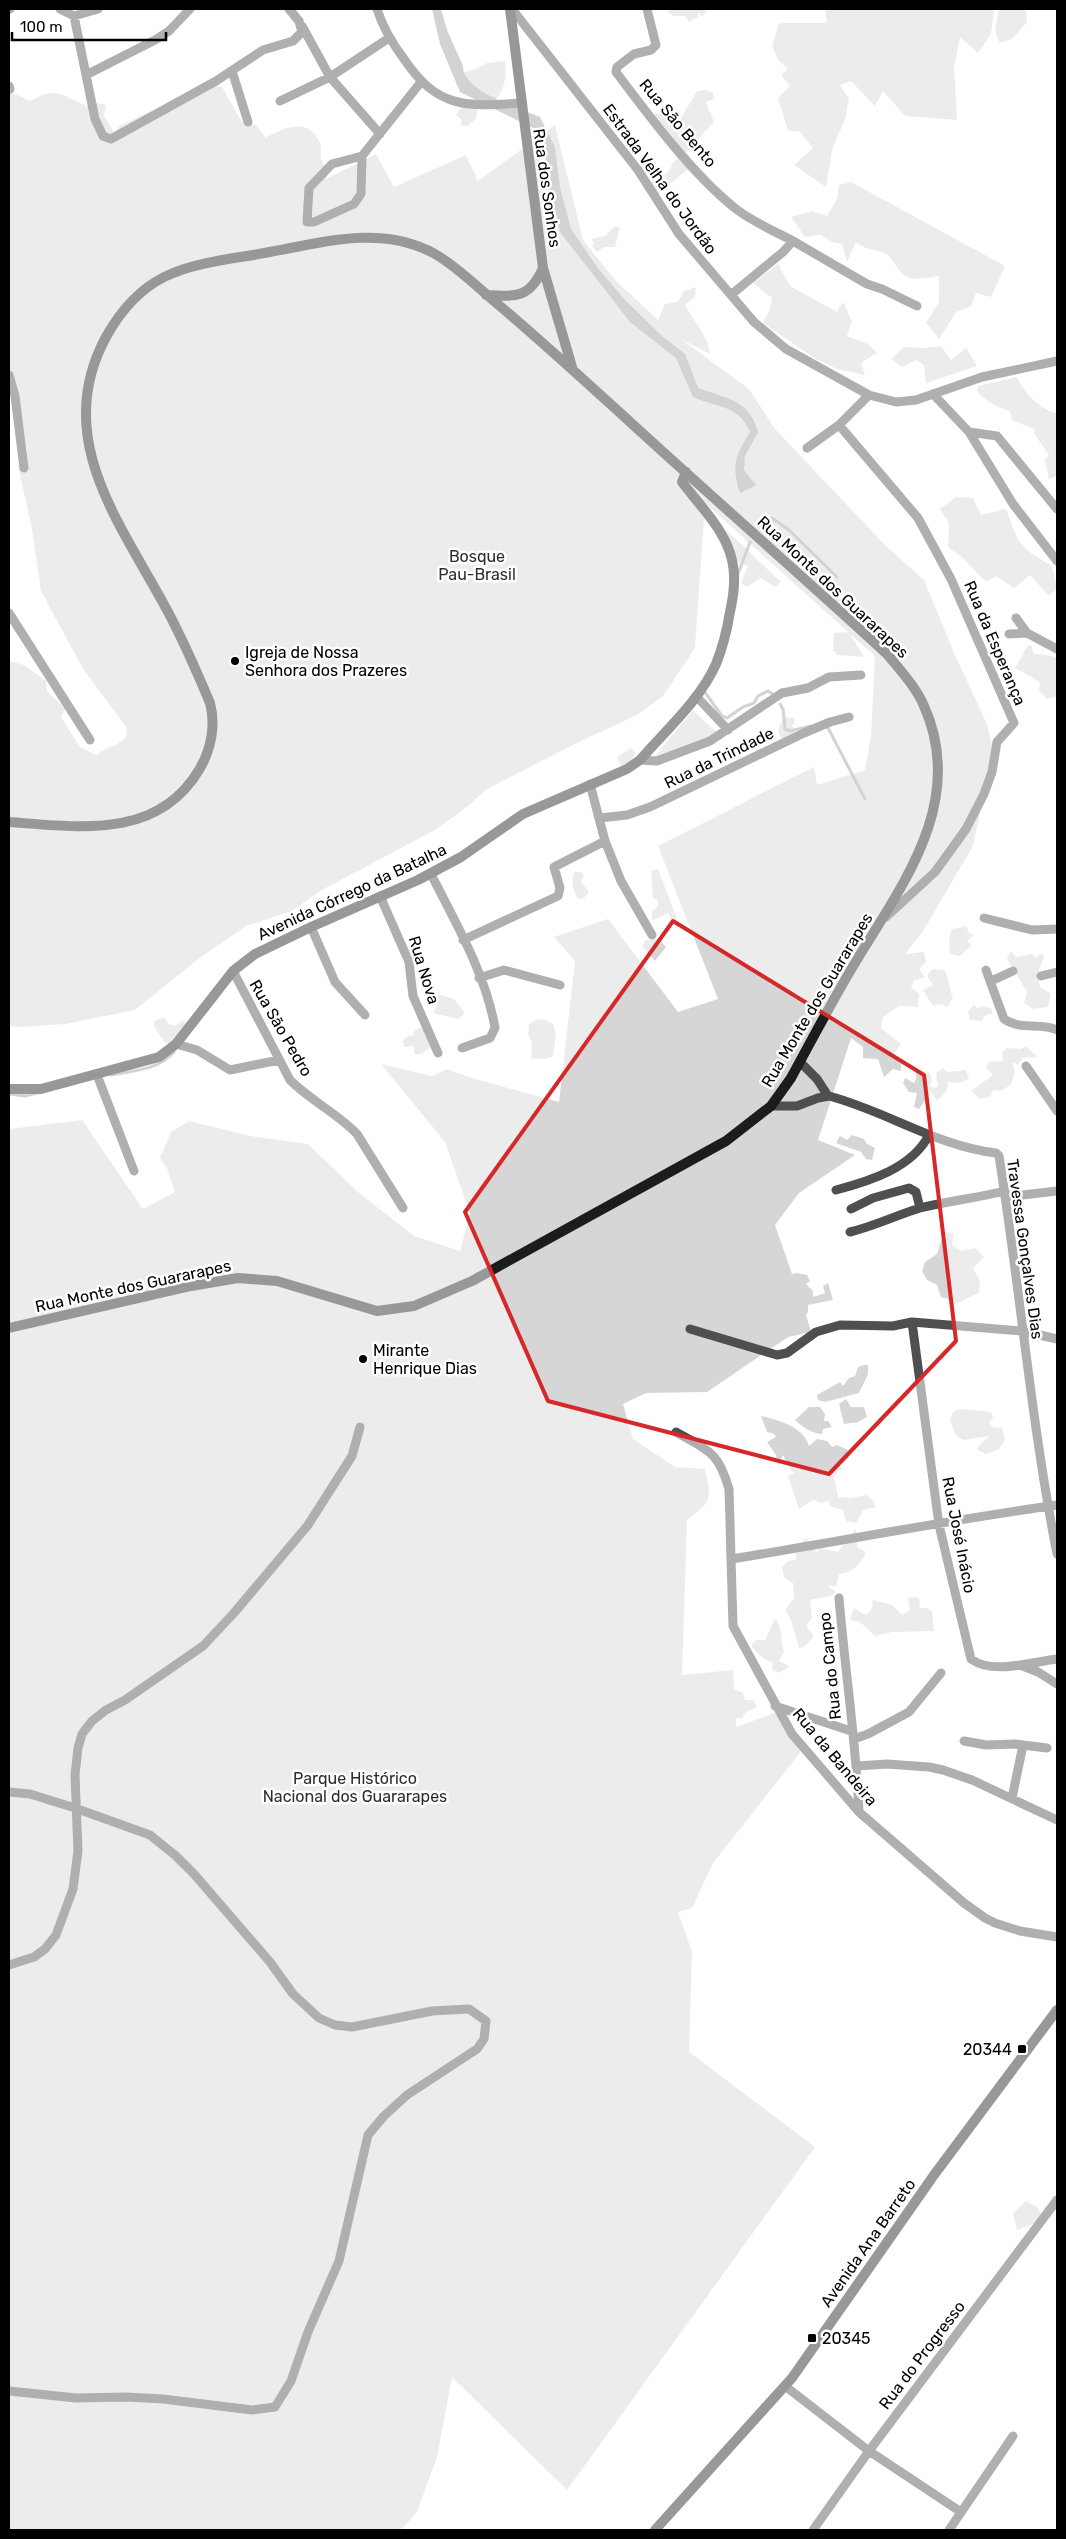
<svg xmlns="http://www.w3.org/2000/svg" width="1066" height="2539" font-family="Rubik,sans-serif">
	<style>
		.green { fill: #d6d6d6 }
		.water { fill: #9d9d9d }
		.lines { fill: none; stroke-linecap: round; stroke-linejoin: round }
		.stream { stroke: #9d9d9d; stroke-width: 3 }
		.street { stroke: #4f4f4f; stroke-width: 9 }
		.secondary { stroke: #1c1c1c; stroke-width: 10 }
		.marked { fill: none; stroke: #d62828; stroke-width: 4; stroke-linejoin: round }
		.poi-dot { fill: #000; stroke: #fff; stroke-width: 2 }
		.labels { text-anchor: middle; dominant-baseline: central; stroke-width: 5; stroke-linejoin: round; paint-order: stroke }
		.street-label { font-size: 16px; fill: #000; stroke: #fff }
		.park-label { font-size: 16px; fill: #2d2d2d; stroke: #fff }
		.poi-label { font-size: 16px; fill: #000; stroke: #fff; text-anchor: start }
	</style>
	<rect width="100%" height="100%" fill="#fff"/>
	<path class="green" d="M666 9H708L702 17 698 12V17L689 22 685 16H673Z
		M825 9 994 10 991 34 978 53 960 37 954 67 957 120 905 116 883 91 875 106 851 81 840 85 849 99 845 120 833 146 826 187 794 165 813 148 799 131H788L778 98 790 86 781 75 788 69 778 60 772 46 779 23H827Z
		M999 9H1026L1027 22 1012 39 999 43 995 30Z
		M505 61C507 74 505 89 496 99L470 84 463 72 473 70 487 63Z
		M207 85 222 87 242 122 256 125 266 138C283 127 310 117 320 143 322 148 320 154 321 159 323 164 326 169 328 174L326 179 376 154 394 187 466 155 478 181 555 125 583 240 615 280 658 320 665 304 678 302 684 291 696 287 695 297 685 305C694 322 708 335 710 354L681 339 749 389 775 429 886 546 924 580 955 655 987 724 993 751 973 846 923 931 905 954 924 952 926 962 919 969 925 977 914 981 911 987 919 994 918 1007 899 1006 883 1017 881 1028 901 1044 894 1054 901 1063V1071L893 1069 884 1077 878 1059 863 1058V1047L851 1038 818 1140 855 1155 799 1193 775 1225 792 1274 797 1273 807 1275 810 1281 806 1284 813 1291V1297L825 1293 823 1286 828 1283 833 1300 808 1305V1312L806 1315 811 1332 788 1337 707 1392 646 1393 623 1404 633 1439 675 1467 705 1469C711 1498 713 1502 687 1519L682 1675 733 1670 734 1689 743 1693 745 1700H753L757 1707 745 1713 742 1719 736 1718V1727L777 1712 803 1749 713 1863 692 1908 678 1912 692 1952 689 2052 815 2147 567 2490 452 2377 437 2457 417 2512 401 2530H9V1129L82 1120 143 1209 175 1192 167 1168 160 1158 171 1132 189 1121 251 1136 308 1144 358 1192 414 1236 460 1251 470 1213 445 1142 381 1064 432 1076 447 1069 472 1078 559 1102 575 961 554 937 608 919 678 1012 718 999 658 846 814 767 817 785 865 770 871 736 875 656 850 634 864 657 837 655 833 650 834 633 848 632 705 503 695 648 663 696 637 715 579 742 487 789 468 806 435 830 320 891 292 911 246 926 201 957 135 1010 65 1024 20 1027 9 1026V661L24 665 46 681 47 691 65 709 61 717 80 747 96 755C108 746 115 748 126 737L127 728 83 669 41 591 32 529 18 466 27 451 9 379V91L30 101C58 86 60 95 87 106L93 102 106 105 104 116 114 132 121 125Z
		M706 90 713 93 714 99 706 102 714 122 699 138 697 146H691L687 152 683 151 655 117V113L681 118 697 91Z
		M462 106 478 107 476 119 467 126H461V119L456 115Z
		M680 157 690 168C678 176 670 185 658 194L650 183C659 177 670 175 673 162Z
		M851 182 1005 266 991 297 976 293 971 307 957 311 939 339 926 323 939 302V276C926 278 908 283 899 270 894 264 892 256 884 253 872 248 867 251 856 242L847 262 842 244 831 242 821 235 805 237 791 217 812 211 827 216 837 199 839 185Z
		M615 226 620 228 615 247H604L597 252 592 246 594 243 591 239 605 236Z
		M778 264 790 286 837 312 843 302 852 321 847 336 868 344 877 353 861 363 865 375 837 369 816 359 763 323 770 308 772 298 753 283Z
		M941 346 951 360 966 348 977 366 926 383 924 365 916 360 902 367 891 359 904 347 923 348Z
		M1017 377C1024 393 1040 409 1057 414V476L1049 479 1045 460 1049 455 1035 435 1034 429 1012 420 1010 411C998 408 985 401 977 391L978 386Z
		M956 497 973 498 981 515 1006 509C1020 547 1017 545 1052 566L1057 588 1049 596 1030 575 1014 588 996 576 986 582 962 557 948 547 949 523 940 509Z
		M726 530 781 582 775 587 760 578 747 587 741 583 748 566 739 563Z
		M1028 645 1032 646 1033 653C1042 656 1049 654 1057 658V693L1055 697 1047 699 1039 690 1040 682 1015 668Z
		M693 710 716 732 710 737 651 761Z
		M784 717 795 718 794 724 792 725 796 736 789 740 780 737 778 730Z
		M631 748 635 753 631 762 621 766 617 757Z
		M658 869 677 919 671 920 668 913 652 921V911L658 906V900L653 899 651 871Z
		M574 872H581L584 876 581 882 589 892 584 898 578 899C572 889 571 883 574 872Z
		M967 926 968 932 974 935 967 941 972 945 960 956 950 954 949 938 952 929Z
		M659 939 666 947 655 961 642 946 645 940Z
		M1011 951 1016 957 1032 954 1035 958 1042 953 1044 957 1037 975 1040 987 1051 994 1048 1007 1033 1009 1024 1003 1027 992 1007 959Z
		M932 969 945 970C949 980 949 988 953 998L947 1007 942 1004 933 1006 923 990 933 985 927 976Z
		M438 994 454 999 465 1013 458 1019 433 1013 437 1006 433 1000Z
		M974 1005 978 1009 982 1006 991 1008 993 1013 984 1016 982 1021 970 1020 968 1011Z
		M164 1017 169 1024 175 1026 183 1020 187 1025 172 1043H165L154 1026V1021Z
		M537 1019 546 1020 553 1024 556 1034 553 1056 546 1059 531 1058 532 1042 528 1035 529 1024Z
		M421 1027 426 1032 431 1047 421 1054H414V1046L405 1047 402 1041 410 1035 414 1036 413 1032Z
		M1026 1046 1038 1057 1023 1058 1018 1065 1012 1062 1015 1072 1011 1085 1000 1091 994 1090 989 1097 980 1099 971 1091 993 1075 986 1068 989 1062 1003 1061 1002 1053 1006 1048 1021 1049Z
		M943 1068 947 1072 966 1070 969 1079 959 1083 948 1082 947 1091 937 1101 931 1092 919 1109 914 1107 917 1093 909 1092 903 1083 905 1078 914 1083 917 1077 915 1073 919 1070 930 1073 932 1080 930 1086 935 1088 938 1086 936 1073Z
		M852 1135 864 1139 867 1144 875 1148 872 1160 866 1159 861 1152 836 1143 840 1136 847 1140Z
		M944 1231 954 1234 952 1245 961 1251 976 1248 984 1257 973 1268 980 1281 979 1293 953 1305 948 1299 941 1297 937 1285 927 1280 922 1271 925 1262 937 1254Z
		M864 1365H868V1374L859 1393 825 1402 818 1400 817 1395 840 1382 843 1386 849 1378 855 1376 858 1367Z
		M846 1399 851 1407H864L867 1417 858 1422 844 1424 839 1404Z
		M809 1407H820L825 1414 824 1421H828L832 1427 823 1429 822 1434C811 1433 804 1428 795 1420Z
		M959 1409 991 1412 993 1417 989 1423 992 1427 1002 1428 1005 1440 999 1449 987 1454 977 1450 980 1444 990 1436 964 1440 957 1437 950 1421 953 1412Z
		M761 1416C779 1420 804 1427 809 1446L817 1439 827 1441 832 1447 837 1445 848 1450 849 1458 839 1464 842 1470H838L834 1476 838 1497 851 1498 866 1495 873 1500 876 1507 863 1510 856 1523 846 1521 843 1510 830 1506 829 1501 821 1503 813 1500 799 1509 788 1476 794 1473 790 1469 783 1455 778 1466 776 1455 767 1442 776 1437 774 1434 767 1432Z
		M856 1528 857 1547 866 1552C861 1564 853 1573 839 1574L836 1586H828L836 1592 831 1596 810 1600 812 1618 806 1626 814 1636 804 1647 799 1648 791 1620 785 1610 794 1598 793 1583 784 1577 782 1567 788 1561 796 1560V1551L806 1538 817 1553 818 1546 824 1549 838 1552Z
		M919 1597 920 1608H926L932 1611 934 1631 892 1632 875 1636 860 1622 850 1620 854 1608 866 1615 872 1608 873 1600 892 1605 902 1615 910 1610 908 1598Z
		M776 1619C783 1631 780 1639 784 1652L779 1661 789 1666 787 1669 778 1673 772 1669 773 1663 764 1659 751 1646 756 1640H765C770 1633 770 1624 776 1619Z
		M1026 2201 1036 2206 1042 2214 1036 2223 1017 2230 1013 2213Z"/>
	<path class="water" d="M432 9H441L447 30 463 66C461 90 521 109 540 117L555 147 560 187 571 229 597 267 624 299 662 336 685 354 698 388C727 399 749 399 758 432L745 456 744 470 756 485 740 493C731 464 735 457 750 432 739 405 718 408 693 397L676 358 630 322 560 232 550 190 545 151 533 128 460 92 440 44Z"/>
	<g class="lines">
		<path class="stream" d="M760 526 765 520 772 518 789 530 837 577
			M738 574 750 542
			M704 691 722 716 727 718 743 707 754 703 758 696 768 691 773 694
			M780 704 783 709 785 729 790 731 811 726
			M826 724 865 799
			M111 1075C133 1071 158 1070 174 1052
			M9 1094 25 1096 37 1093"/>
		<path class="street" d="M9 9H10
			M60 9 74 16 98 9
			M377 9C383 28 392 43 404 59 437 108 465 107 520 103
			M512 9 638 170 679 234 754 322 786 349 869 395 896 402 916 400 982 377 1057 361
			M647 9 656 45 651 50 634 54 617 67 616 72C649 116 693 175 736 209 753 222 774 231 793 241
			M74 16 95 119 103 136 111 139 216 81 263 50 293 41 302 32 299 21 289 9
			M302 26 330 77 380 134
			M232 71 248 122
			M88 74 155 40 169 31 190 9
			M9 86 10 89
			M280 101 330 77 389 38
			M362 156 361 194 354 204 314 222H307L309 188 332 164 362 156 421 82
			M732 294 783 252 793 241 867 284 882 289 917 306
			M9 375 15 396 24 468
			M933 394 969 432 1013 504 1057 561
			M839 425 918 518 951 579 1014 723 997 742 992 772 984 794 966 829 935 872 886 917
			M969 432 997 436 1057 509
			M807 448 839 425 869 395
			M9 613 90 740
			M1016 618 1027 633 1057 649
			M1009 634 1027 633
			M696 696 728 730
			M640 760 657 761 710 741 782 693 808 688 829 677 861 675
			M590 784 605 841 621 881 652 935
			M600 818 627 815 650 807 804 733 830 722 849 717
			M431 874C455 922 486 974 495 1028L490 1038 462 1048
			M380 896 409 962 413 996 438 1053
			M984 918 1032 930 1057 929
			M311 927 335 982 365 1015
			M463 940 558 896 560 888 554 867 605 841
			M986 970 1004 1019C1022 1031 1039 1022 1057 1030
			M233 971 290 1080C311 1101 337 1113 357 1134L403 1208
			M1041 976 1057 972
			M479 978 504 970 560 985
			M991 981 1013 971
			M176 1044 197 1050 230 1070 279 1060
			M800 1062 817 1079 828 1096
			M1026 1066 1057 1111
			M97 1075 134 1171
			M771 1106H797L818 1098 829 1096C886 1111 937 1146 996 1153L999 1156C1020 1288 1031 1422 1057 1554
			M836 1190C870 1181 912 1168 929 1135
			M1005 1197 1057 1191
			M851 1209 873 1198 909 1188 916 1192 920 1208
			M850 1232C875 1226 897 1215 920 1208 948 1201 977 1198 1005 1191
			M912 1322 939 1525 971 1659C992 1675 1032 1662 1057 1659
			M690 1329 777 1355 787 1353 816 1332 840 1325 893 1326 912 1322 1022 1331 1057 1339
			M676 1432C709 1451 718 1451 729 1489L733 1626 792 1734 859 1812 964 1903 985 1918 995 1923 1020 1931 1057 1937
			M732 1559C841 1541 949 1520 1057 1505
			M839 1598C845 1670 856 1741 859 1812
			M1020 1665 1038 1672 1057 1684
			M775 1706 851 1731
			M854 1739 868 1734 909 1712 941 1673
			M964 1741 986 1745 1015 1744 1047 1748
			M857 1766 887 1764 929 1767 943 1770 972 1780 1057 1820
			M9 1792 30 1794 75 1808 150 1835 176 1856 194 1874 270 1962 293 1994 319 2018 335 2025 352 2027 432 2011 469 2009 486 2021 484 2039 477 2049 407 2095 384 2116 368 2135 339 2261 308 2332 291 2381 275 2407 252 2410 163 2399 126 2397 76 2398 9 2391
			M1012 1798 1023 1745
			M9 1965 34 1957 45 1949 56 1935 73 1889 78 1851 75 1775 78 1748 82 1734 92 1721 106 1710 125 1700 203 1646 234 1613 308 1525 352 1456 360 1427
			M785 2386 869 2451 961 2512
			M813 2530 869 2451 1057 2200
			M949 2530 1013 2436"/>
		<path class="secondary" d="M510 9 543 268 572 367
			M486 295C516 297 530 298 543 268
			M9 822C79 827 157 840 199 770 211 750 216 725 210 703 197 672 183 640 167 610 121 524 51 438 106 337 141 274 181 266 247 256 309 247 376 221 435 254 456 266 475 285 494 301 536 336 576 373 617 410 706 492 798 572 887 654 900 670 916 687 924 706 966 800 905 881 858 958 834 997 813 1038 791 1078L771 1106 726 1141 472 1281 414 1306 377 1311 277 1281 238 1278 191 1286 9 1328
			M9 1089H41L159 1057 176 1044 233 971 255 954 311 927 418 880 461 857 523 814 627 769 640 760C666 730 700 700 716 664 723 647 727 630 730 612 735 589 737 567 727 545 717 522 697 502 682 482L686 472
			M655 2530 792 2378 934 2175 1057 2010"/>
	</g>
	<path d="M0 0H1066V2539H0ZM673 921 924 1075 956 1341 829 1474 548 1401 465 1212Z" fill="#fff" fill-opacity=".55" fill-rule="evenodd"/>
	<path class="marked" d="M673 921 924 1075 956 1341 829 1474 548 1401 465 1212Z"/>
	<g class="poi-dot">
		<circle cx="235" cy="661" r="5"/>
		<circle cx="363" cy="1359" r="5"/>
		<rect x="1017" y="2044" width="10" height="10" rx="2.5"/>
		<rect x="807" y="2333" width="10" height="10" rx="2.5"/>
	</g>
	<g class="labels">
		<g class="street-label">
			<text transform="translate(678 123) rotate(50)">Rua São Bento</text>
			<text transform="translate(660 179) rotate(54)">Estrada Velha do Jordão</text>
			<text transform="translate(547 188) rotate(82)">Rua dos Sonhos</text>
			<text transform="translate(833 587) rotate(43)">Rua Monte dos Guararapes</text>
			<text transform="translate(995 643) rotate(67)">Rua da Esperança</text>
			<text transform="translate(719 758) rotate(-26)">Rua da Trindade</text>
			<text transform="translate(352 892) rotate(-25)">Avenida Córrego da Batalha</text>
			<text transform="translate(424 970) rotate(73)">Rua Nova</text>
			<text transform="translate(817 1000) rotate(-59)">Rua Monte dos Guararapes</text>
			<text transform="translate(281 1028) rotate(60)">Rua São Pedro</text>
			<text transform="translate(1025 1249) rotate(82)">Travessa Gonçalves Dias</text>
			<text transform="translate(133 1286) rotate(-12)">Rua Monte dos Guararapes</text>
			<text transform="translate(959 1535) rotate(79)">Rua José Inácio</text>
			<text transform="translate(830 1666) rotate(-96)">Rua do Campo</text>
			<text transform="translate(835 1757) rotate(50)">Rua da Bandeira</text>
			<text transform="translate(868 2243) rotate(-55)">Avenida Ana Barreto</text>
			<text transform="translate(922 2355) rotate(-53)">Rua do Progresso</text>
		</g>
		<g class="park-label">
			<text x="477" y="556">Bosque<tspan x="477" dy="18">Pau-Brasil</tspan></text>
			<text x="355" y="1778">Parque Histórico<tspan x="355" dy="18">Nacional dos Guararapes</tspan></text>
		</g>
		<g class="poi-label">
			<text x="245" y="652">Igreja de Nossa<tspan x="245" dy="18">Senhora dos Prazeres</tspan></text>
			<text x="373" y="1350">Mirante<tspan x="373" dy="18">Henrique Dias</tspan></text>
			<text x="1012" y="2049" text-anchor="end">20344</text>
			<text x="822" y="2338">20345</text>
		</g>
	</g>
	<rect width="1066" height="2539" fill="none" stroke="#000000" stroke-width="20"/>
	<path d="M12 32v8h154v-8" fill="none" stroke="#000000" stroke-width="2.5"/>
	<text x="20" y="32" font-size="15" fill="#000000" stroke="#ffffff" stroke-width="4" paint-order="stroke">100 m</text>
</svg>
